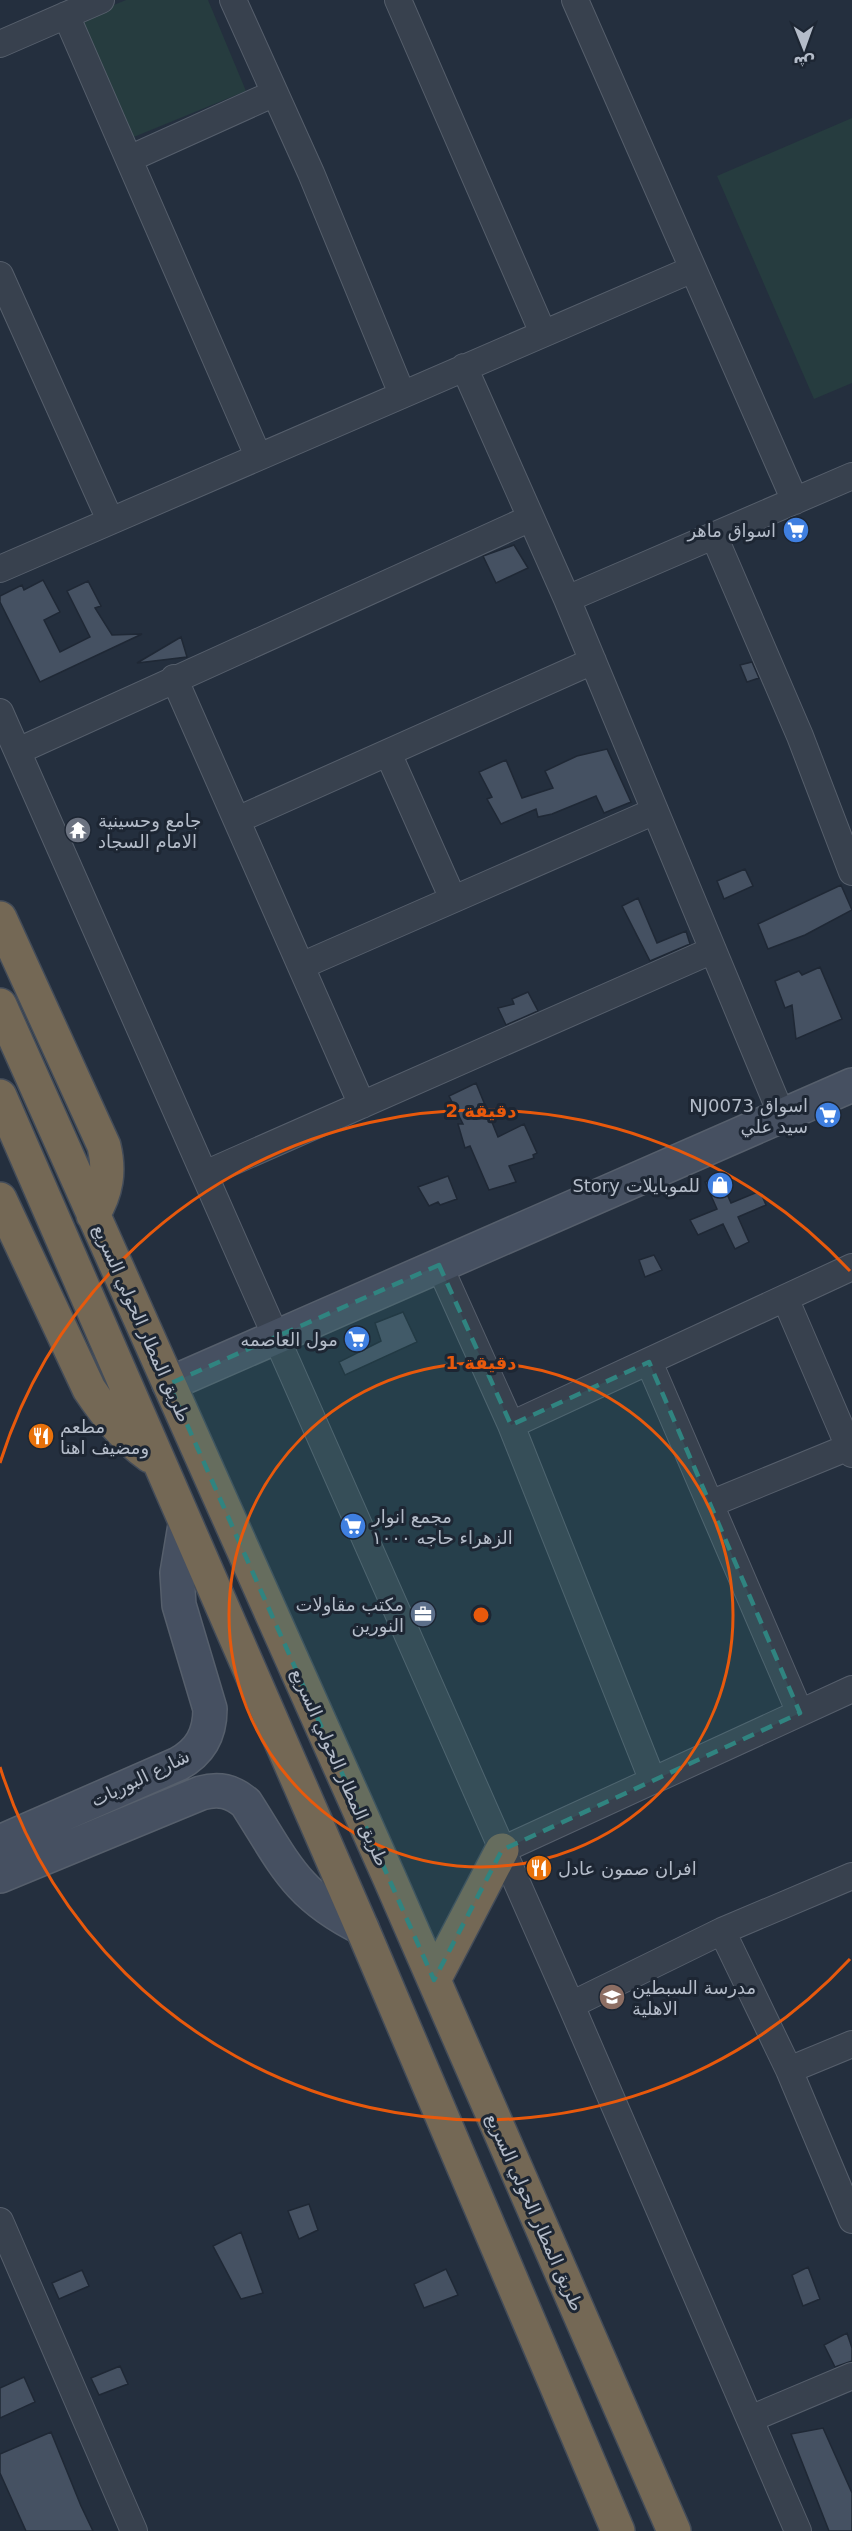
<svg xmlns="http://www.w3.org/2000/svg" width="852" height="2531" font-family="'DejaVu Sans','Noto Naskh Arabic',sans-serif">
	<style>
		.green { fill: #263c3f }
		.building { fill: #455162; stroke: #1f2835; stroke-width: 1.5 }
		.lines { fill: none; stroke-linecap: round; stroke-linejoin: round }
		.street-casing { stroke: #565f6c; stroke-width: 28 }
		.secondary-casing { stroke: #565f6c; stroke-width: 36 }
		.highway-casing { stroke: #434c59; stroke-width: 36 }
		.street { stroke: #38414e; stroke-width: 26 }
		.secondary { stroke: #465061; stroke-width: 33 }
		.highway { stroke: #746855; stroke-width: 33 }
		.marked { fill: #308480; fill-opacity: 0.2; stroke: #308480; stroke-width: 4.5; stroke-dasharray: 12 8; stroke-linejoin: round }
		.ring { fill: none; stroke: #e8590c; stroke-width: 3 }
		.labels { text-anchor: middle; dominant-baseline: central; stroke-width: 6; stroke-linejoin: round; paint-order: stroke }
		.poi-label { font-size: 18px; fill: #b4bcc9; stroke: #1d2633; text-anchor: end }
		.street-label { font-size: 18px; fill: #b4bcc9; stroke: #1d2633 }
		.centre { fill: #e8590c; stroke: #1d2633; stroke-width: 3 }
		.ring-label { font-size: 18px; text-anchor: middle; font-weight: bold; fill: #e8590c; stroke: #1d2633; stroke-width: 6; stroke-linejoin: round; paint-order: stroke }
	</style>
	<rect width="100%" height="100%" fill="#242f3e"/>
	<path class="green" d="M126 0H208L246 91 124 141 75 21Z
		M852 118V383L814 399 717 176Z"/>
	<path class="building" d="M514 545 528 568 496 583 483 556Z
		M43 580 60 612 44 620 60 652 90 637 67 591 88 581 101 606 95 608 112 635 142 634 40 682 0 602V596L22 585 24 590Z
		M181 637 187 657 137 663Z
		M752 662 759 678 747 682 740 665Z
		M607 749 631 802 604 813 596 796 552 814 538 817 536 809 501 824 487 799 492 797 479 772 506 760 522 798 553 788 545 771 577 756Z
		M745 869 753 886 724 899 717 881Z
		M841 885 852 910 805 935 768 949 758 924Z
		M638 898 657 943 686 931 690 944 650 961 622 906Z
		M820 967 842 1019 796 1039 792 1005 785 1008 775 981 799 971 802 975Z
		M528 992 538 1011 506 1025 498 1008 514 1004 512 999Z
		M476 1083 498 1137 524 1124 537 1153 533 1155 534 1158 509 1166 516 1182 489 1190 470 1146 465 1148 458 1124H463L449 1096Z
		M448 1176 457 1199 440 1205 438 1202 429 1206 418 1187Z
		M719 1176 731 1203 760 1191 766 1205 738 1217 749 1242 735 1249 723 1224 698 1235 690 1220 717 1209 705 1182Z
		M654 1255 662 1270 645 1277 639 1260Z
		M403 1312 417 1342 345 1375 339 1362 381 1341 375 1323Z
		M309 2204 318 2230 299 2239 288 2211Z
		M241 2232 263 2293 241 2299 213 2246Z
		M808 2267 820 2299 803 2306 792 2275Z
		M446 2269 458 2295 424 2308 414 2284Z
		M82 2270 89 2286 59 2299 52 2283Z
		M847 2333 852 2348V2361L835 2367 824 2345Z
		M120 2366 128 2384 99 2395 91 2378Z
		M24 2377 35 2402 0 2418V2388Z
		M823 2428 852 2493V2531H829L791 2434Z
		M51 2432 81 2506 93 2531H26L0 2473V2454Z"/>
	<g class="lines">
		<defs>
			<path id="street" d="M233 0 311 173 402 394
				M398 0 543 333
				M575 0 795 501
				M66 15 258 456
				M0 44 101 0
				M129 159 275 93
				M0 275 110 520
				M464 367 567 599 782 1116
				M714 536 800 736 852 872
				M0 569 693 269
				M567 599 852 476
				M174 678 362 1105
				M0 712 571 2005 798 2531
				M18 751 531 518
				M388 753 453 899
				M237 820 593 661
				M301 966 655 811
				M205 1174 713 950
				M439 1265 511 1425 652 1779
				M785 1298 852 1454
				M649 1362 800 1713
				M511 1425 852 1267
				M710 1504 849 1447
				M502 1850 852 1689
				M722 1931 789 2070 852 2220
				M571 2005 722 1931 852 1876
				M789 2070 852 2044
				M0 2221 134 2531
				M750 2419 852 2376"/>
			<path id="secondary" d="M169 1384 852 1085
				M0 1842 178 1764C200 1752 210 1735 210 1709L179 1605 177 1573 185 1525
				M0 1876 201 1793C219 1788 232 1791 246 1803 284 1862 295 1895 362 1928"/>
			<path id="highway" d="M0 918 104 1146C110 1171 107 1192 93 1215
				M0 1005 389 1877 674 2531
				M0 1096 362 1928 618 2531
				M0 1199 89 1389C107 1416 124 1437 150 1456
				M434 1980 502 1850"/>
		</defs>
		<use href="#street" class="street-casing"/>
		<use href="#secondary" class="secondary-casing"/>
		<use href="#highway" class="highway-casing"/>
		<use href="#street" class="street"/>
		<use href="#secondary" class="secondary"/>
		<use href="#highway" class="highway"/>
	</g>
	<path class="marked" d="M439 1265 511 1425 649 1362 800 1713 502 1850 434 1980 169 1384Z"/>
	<g class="ring">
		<circle cx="481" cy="1615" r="252"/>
		<path d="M850 1959A504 504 0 0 1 0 1767M0 1463A504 504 0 0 1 850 1271"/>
	</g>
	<defs>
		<symbol id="supermarket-disc" viewBox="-11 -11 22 22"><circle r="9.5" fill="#3f7fe0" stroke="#1d2633"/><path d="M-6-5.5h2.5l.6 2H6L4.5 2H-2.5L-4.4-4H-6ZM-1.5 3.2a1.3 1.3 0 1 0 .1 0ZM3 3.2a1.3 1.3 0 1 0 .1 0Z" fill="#fff"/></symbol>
		<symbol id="temple-disc" viewBox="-11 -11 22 22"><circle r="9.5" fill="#6b7280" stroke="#1d2633"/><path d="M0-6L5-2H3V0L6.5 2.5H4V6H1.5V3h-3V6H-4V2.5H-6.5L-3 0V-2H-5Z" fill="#fff"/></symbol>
		<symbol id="shop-disc" viewBox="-11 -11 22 22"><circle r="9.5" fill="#3f7fe0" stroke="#1d2633"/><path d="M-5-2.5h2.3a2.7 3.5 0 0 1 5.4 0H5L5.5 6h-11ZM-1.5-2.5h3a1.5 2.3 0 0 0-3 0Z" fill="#fff"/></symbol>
		<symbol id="restaurant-disc" viewBox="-11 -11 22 22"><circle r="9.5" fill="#e8710a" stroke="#1d2633"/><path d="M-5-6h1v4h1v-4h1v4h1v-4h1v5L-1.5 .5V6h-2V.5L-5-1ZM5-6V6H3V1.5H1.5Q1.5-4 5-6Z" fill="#fff"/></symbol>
		<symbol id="office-disc" viewBox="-11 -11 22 22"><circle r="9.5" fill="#5c6f8a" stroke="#1d2633"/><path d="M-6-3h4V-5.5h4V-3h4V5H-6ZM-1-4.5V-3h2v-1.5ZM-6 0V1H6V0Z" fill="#fff"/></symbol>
		<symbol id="school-disc" viewBox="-11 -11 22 22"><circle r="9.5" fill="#8d6e63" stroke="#1d2633"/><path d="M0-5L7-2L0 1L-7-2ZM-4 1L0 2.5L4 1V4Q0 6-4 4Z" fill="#fff"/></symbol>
	</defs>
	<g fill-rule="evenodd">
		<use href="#supermarket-disc" x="781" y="515" width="30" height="30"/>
		<use href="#temple-disc" x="63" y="815" width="30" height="30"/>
		<use href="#supermarket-disc" x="813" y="1100" width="30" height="30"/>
		<use href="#shop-disc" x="705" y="1170" width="30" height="30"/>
		<use href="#supermarket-disc" x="342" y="1324" width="30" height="30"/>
		<use href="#restaurant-disc" x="26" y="1421" width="30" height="30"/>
		<use href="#supermarket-disc" x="338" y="1511" width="30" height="30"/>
		<use href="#office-disc" x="408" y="1599" width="30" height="30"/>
		<use href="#restaurant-disc" x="524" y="1853" width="30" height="30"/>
		<use href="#school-disc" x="597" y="1982" width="30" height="30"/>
	</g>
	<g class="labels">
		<g class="poi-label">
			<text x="776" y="530">اسواق ماهر</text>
			<text x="98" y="820" text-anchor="start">جامع وحسينية<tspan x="98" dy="21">الامام السجاد</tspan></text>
			<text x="808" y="1105">NJ0073 اسواق<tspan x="808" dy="21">سيد علي</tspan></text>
			<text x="700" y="1185">Story للموبايلات</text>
			<text x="338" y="1339">مول العاصمه</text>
			<text x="60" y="1426" text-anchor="start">مطعم<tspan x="60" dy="21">ومضيف اهنا</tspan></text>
			<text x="372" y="1516" text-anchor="start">مجمع انوار<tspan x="372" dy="21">الزهراء حاجه ١٠٠٠</tspan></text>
			<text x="404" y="1604">مكتب مقاولات<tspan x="404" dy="21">النورين</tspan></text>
			<text x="558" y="1868" text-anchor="start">افران صمون عادل</text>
			<text x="632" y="1987" text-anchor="start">مدرسة السبطين<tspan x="632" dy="21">الاهلية</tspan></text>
		</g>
		<g class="street-label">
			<text transform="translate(142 1323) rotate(66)">طريق المطار الحولي السريع</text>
			<text transform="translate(340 1767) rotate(66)">طريق المطار الحولي السريع</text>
			<text transform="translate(140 1778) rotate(-26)">شارع البوريات</text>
			<text transform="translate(535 2212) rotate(66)">طريق المطار الحولي السريع</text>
		</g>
	</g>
	<circle cx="481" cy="1615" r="9" class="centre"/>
	<g class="ring-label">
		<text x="481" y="1117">2 دقيقة</text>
		<text x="481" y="1369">1 دقيقة</text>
	</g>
	<g transform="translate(804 48) rotate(179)" stroke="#1d2633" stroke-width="4.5" paint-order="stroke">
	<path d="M0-4.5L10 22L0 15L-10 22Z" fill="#b4bcc9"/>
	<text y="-9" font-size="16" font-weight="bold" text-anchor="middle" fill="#b4bcc9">ش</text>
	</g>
</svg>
